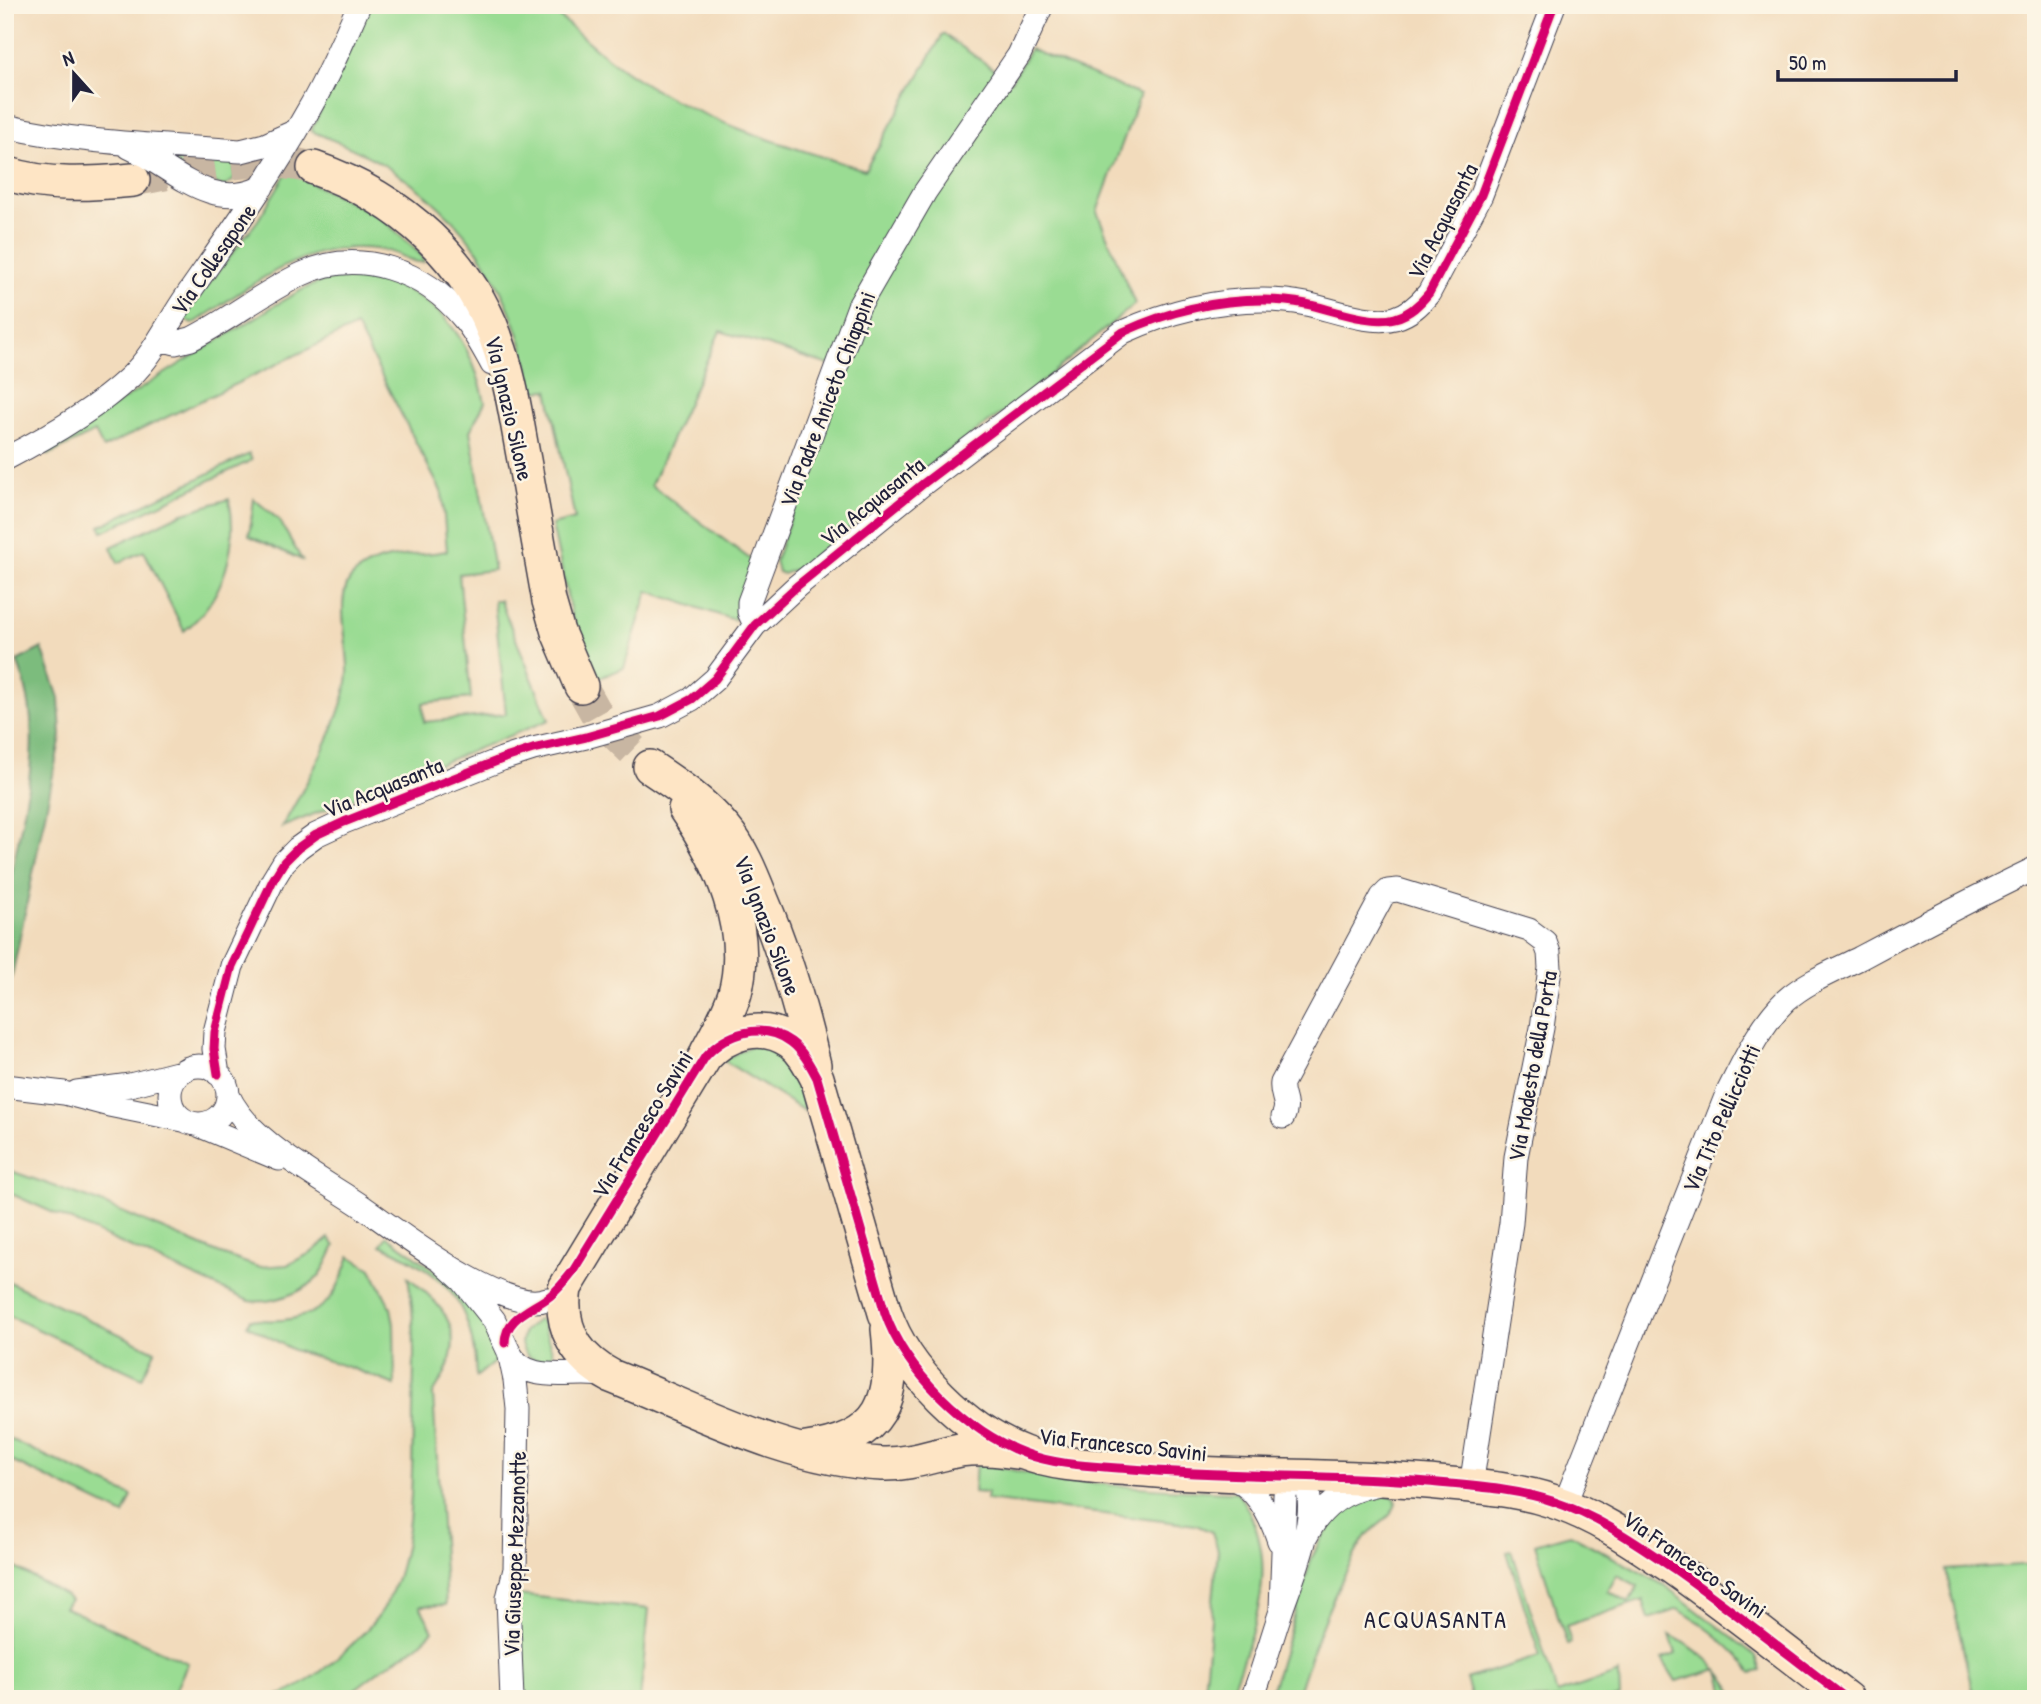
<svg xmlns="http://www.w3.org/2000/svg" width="2041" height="1704" font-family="'Patrick Hand',sans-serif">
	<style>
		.green { fill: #9adc93; stroke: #5e7f67; stroke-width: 2; fill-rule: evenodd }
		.forest { fill: #7bbc7d; stroke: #4e6f5c; stroke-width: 2 }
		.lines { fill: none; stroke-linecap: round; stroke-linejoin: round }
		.secondary-tunnel { stroke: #c8b6a2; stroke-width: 33; stroke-dasharray: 33 17; stroke-linecap: butt }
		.street-casing { stroke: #413e4e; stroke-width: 25 }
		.secondary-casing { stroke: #413e4e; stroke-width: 36 }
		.street { stroke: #fff; stroke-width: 23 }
		.secondary { stroke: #fee5c5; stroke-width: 33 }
		.cycleway-casing { stroke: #fcf5e5; stroke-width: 13 }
		.cycleway { stroke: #d6006c; stroke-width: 9 }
		.labels { text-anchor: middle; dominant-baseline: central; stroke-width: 5; stroke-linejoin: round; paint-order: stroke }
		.street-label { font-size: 23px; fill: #22223b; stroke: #fcf5e5 }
		.neighbourhood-label { font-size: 24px; letter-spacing: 2px; fill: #22223b; stroke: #fcf5e5 }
	</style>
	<rect width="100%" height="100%" fill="#fcf5e5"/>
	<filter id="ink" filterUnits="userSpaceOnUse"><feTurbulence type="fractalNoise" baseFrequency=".0143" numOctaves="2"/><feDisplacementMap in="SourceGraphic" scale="14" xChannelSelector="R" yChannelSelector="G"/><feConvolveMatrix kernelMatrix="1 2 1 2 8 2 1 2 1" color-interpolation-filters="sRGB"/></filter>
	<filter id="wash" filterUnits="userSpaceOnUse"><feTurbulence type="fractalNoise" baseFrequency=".00686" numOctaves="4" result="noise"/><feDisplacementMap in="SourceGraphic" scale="28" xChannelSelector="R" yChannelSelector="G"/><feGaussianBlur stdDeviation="1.57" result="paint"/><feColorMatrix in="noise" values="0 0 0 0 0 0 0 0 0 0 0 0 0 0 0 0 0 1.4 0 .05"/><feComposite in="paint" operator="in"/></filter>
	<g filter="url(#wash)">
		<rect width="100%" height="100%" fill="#f2dbbc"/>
		<path class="green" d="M368 5H542L552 10C579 34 606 59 636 78 706 123 787 146 865 170L943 34 1011 81 1030 49 1140 95 1097 212 1135 304 1015 404 943 455 797 569 783 574 778 572 775 561 842 369 720 331 651 485 754 562 734 620 648 591 624 668 597 679 572 618 552 525 575 519 548 390 534 391C513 292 473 220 384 165 361 151 335 141 311 131Z
			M313 149 316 151 307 181 369 211 386 222 422 256 424 262C414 264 404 256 394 253 382 249 369 248 357 248 294 248 244 291 193 324L185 320 186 313 258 220 294 160 305 165Z
			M165 150 231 159 235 167V179L224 187 163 159Z
			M348 275C427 282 468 327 485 402L470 431 494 570 459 574 471 698 423 703 424 722 506 714 494 600H500L549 720 282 827C304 789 345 716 348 674 350 647 332 595 354 575 379 552 417 557 447 551L442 493 356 326 103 448 95 432 48 455 46 449C111 408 176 365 242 326 275 306 308 280 348 275Z
			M249 454 252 460 103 532 100 526Z
			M229 499C239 547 224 599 184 631L144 551 118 563 111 547 180 514Z
			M254 499 279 520 302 560 249 536Z
			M756 1043C764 1047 775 1050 782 1055 797 1067 801 1095 806 1112L723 1060Z
			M5 1169 94 1200 218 1253 258 1267 287 1265 311 1253 329 1238 335 1246C330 1256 326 1267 319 1276 305 1293 270 1304 249 1301L5 1191Z
			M387 1236C430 1267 489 1302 498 1359L476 1377C474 1304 447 1274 381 1245Z
			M350 1256 371 1269 391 1308 394 1324 395 1385 351 1368 293 1350 247 1325 251 1319C278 1323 314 1320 332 1296 340 1285 345 1270 350 1256Z
			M408 1277C455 1315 468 1340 433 1394L446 1605 420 1606 433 1631 418 1645 380 1670 342 1699H266C276 1696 286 1694 296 1688 323 1673 375 1628 388 1600 415 1545 412 1470 413 1410 414 1365 416 1321 408 1277Z
			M5 1280 155 1351 142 1378 5 1314Z
			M538 1320 542 1321 553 1354 552 1358C537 1363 524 1359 521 1343L524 1331Z
			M5 1437 132 1496 124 1515 5 1458Z
			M976 1461C1062 1485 1148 1489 1237 1492 1286 1560 1254 1628 1228 1699H1203L1218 1550 1212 1532 1196 1525 986 1500 987 1493 974 1492Z
			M1391 1495 1396 1500C1396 1518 1372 1526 1363 1540 1333 1592 1314 1642 1296 1699H1269L1311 1560C1324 1525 1352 1497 1391 1495Z
			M1570 1534 1664 1585 1756 1656 1761 1671 1752 1673C1732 1646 1708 1627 1678 1609L1649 1619 1643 1600 1566 1626 1571 1643 1567 1644 1535 1544ZM1617 1575 1638 1586 1629 1602 1608 1591Z
			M1512 1551 1557 1694 1619 1673 1620 1697 1614 1699H1472L1466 1679 1540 1656 1507 1552Z
			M5 1562 65 1595 70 1600 64 1607 188 1663 171 1699H5Z
			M2036 1564V1699H1974L1946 1570Z
			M518 1595 649 1609 640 1699H522Z
			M1670 1635C1701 1651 1721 1668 1738 1699H1728L1718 1669 1676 1681 1662 1659 1676 1654Z"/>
		<path class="forest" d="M42 648 59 698 61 736 12 976 5 991C5 966 3 940 5 915 15 830 52 745 17 661Z"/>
	</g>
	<g filter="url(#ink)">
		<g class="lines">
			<path class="secondary-tunnel" d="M133 180C193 169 254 152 314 168
				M581 686 599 718 645 762"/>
			<defs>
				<path id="street" d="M5 126C83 144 162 145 241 151L265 145 296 131
					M129 147C173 167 210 213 262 187
					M160 339 175 343 191 339C229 320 263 292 302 274 359 247 425 271 464 319 475 332 483 348 492 364
					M5 459C46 438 96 409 130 377 155 353 168 322 188 294 230 234 272 175 308 111 328 77 343 41 359 5
					M755 625 749 612V602L859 306 925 192 1019 55 1042 5
					M170 1095a29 29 0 1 1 58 0a29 29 0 1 1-58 0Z
					M218 1074 214 1049 215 1032 232 966 273 880 284 862 298 848 316 835 344 822 502 759 533 749 586 737 660 716 692 699 715 679 755 625 797 586 924 483 1123 332C1167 312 1215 300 1263 300 1277 300 1292 301 1306 304 1331 309 1370 325 1395 318 1410 314 1420 304 1429 293L1481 195 1554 5
					M5 1086 64 1093 109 1105 183 1120
					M77 1092 130 1085 181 1072
					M228 1095C249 1142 322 1179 363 1207 399 1232 505 1315 547 1299
					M1283 1117C1290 1102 1280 1097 1282 1083L1382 897 1388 891 1398 890 1529 930 1545 942 1549 953 1550 968 1542 1028 1516 1157 1511 1223 1471 1486
					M198 1125 279 1159
					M442 1262 463 1281 494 1320 509 1352 515 1380 518 1409 515 1569 508 1598 512 1699
					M509 1352C528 1388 575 1368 608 1376
					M1226 1476C1255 1484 1270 1514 1279 1541
					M1564 1506 1727 1094C1744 1061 1759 1026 1786 1000 1806 982 1836 970 1860 958 1918 927 1976 897 2036 868
					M1307 1535C1321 1506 1344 1491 1375 1485
					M1252 1699C1263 1670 1271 1640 1281 1611 1291 1580 1326 1504 1300 1476L1290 1483 1285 1495 1281 1609"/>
				<path id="secondary" d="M314 168C401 198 472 261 500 350 512 386 517 423 524 460 532 507 541 554 549 601L558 632 581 686
					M5 173C48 187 90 184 133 180
					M650 767C677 785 704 803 725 829 742 849 752 875 762 900 785 954 801 1008 814 1065
					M685 809C720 860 752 929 735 993 729 1013 717 1033 707 1052
					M806 1449C883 1439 896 1400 888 1329
					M1024 1453C1003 1450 982 1447 960 1450 934 1455 909 1465 882 1464 786 1459 699 1411 611 1376 576 1358 559 1327 565 1288L705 1057C726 1033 762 1021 791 1042 803 1051 810 1065 817 1078L885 1313C905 1371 967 1431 1024 1453 1057 1466 1097 1466 1132 1469 1230 1478 1329 1474 1428 1482 1470 1486 1512 1488 1552 1501 1598 1516 1636 1543 1676 1570 1734 1611 1790 1656 1847 1699"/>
			</defs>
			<use href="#street" class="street-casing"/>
			<use href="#secondary" class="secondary-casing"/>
			<use href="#street" class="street"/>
			<use href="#secondary" class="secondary"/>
			<defs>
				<path id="cycleway" d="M218 1074 214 1049 215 1032 232 966 273 880 284 862 298 848 316 835 344 822 502 759 533 749 586 737 660 716 692 699 715 679 755 625 797 586 924 483 1123 332C1167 312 1215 300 1263 300 1277 300 1292 301 1306 304 1331 309 1370 325 1395 318 1410 314 1420 304 1429 293L1481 195 1554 5
					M505 1343C505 1317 532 1310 550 1296 559 1289 566 1280 573 1271L705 1057C726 1033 762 1021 791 1042 803 1051 810 1065 817 1078L885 1313C905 1371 967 1431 1024 1453 1057 1466 1097 1466 1132 1469 1230 1478 1329 1474 1428 1482 1470 1486 1512 1488 1552 1501 1598 1516 1636 1543 1676 1570 1734 1611 1790 1656 1847 1699"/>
			</defs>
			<use href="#cycleway" class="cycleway-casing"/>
			<use href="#cycleway" class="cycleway"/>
		</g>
	</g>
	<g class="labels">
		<g class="street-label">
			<text transform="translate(1442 221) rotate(-63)">Via Acquasanta</text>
			<text transform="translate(213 259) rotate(-55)">Via Collesapone</text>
			<text transform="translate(827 399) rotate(-69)">Via Padre Aniceto Chiappini</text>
			<text transform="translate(510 408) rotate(77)">Via Ignazio Silone</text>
			<text transform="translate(872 501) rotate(-39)">Via Acquasanta</text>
			<text transform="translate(383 787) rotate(-22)">Via Acquasanta</text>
			<text transform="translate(768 925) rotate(69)">Via Ignazio Silone</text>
			<text transform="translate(1532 1066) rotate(-80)">Via Modesto della Porta</text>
			<text transform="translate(1721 1118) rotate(-66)">Via Tito Pellicciotti</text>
			<text transform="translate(642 1124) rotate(-58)">Via Francesco Savini</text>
			<text transform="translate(1123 1444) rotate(6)">Via Francesco Savini</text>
			<text transform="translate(514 1554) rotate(-88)">Via Giuseppe Mezzanotte</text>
			<text transform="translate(1695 1564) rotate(35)">Via Francesco Savini</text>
		</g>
		<g class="neighbourhood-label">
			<text x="1436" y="1619">ACQUASANTA</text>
		</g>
	</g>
	<rect width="2041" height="1704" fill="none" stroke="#fcf5e5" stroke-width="28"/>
	<g transform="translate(74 74) rotate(339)" stroke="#fcf5e5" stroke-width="5" paint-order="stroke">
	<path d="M0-5L12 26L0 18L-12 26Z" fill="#22223b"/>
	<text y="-10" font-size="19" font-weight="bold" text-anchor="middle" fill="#22223b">N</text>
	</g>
	<path d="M1778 70v10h178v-10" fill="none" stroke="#22223b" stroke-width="3.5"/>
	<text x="1789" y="70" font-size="21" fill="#22223b" stroke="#fcf5e5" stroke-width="5" paint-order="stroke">50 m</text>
</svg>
